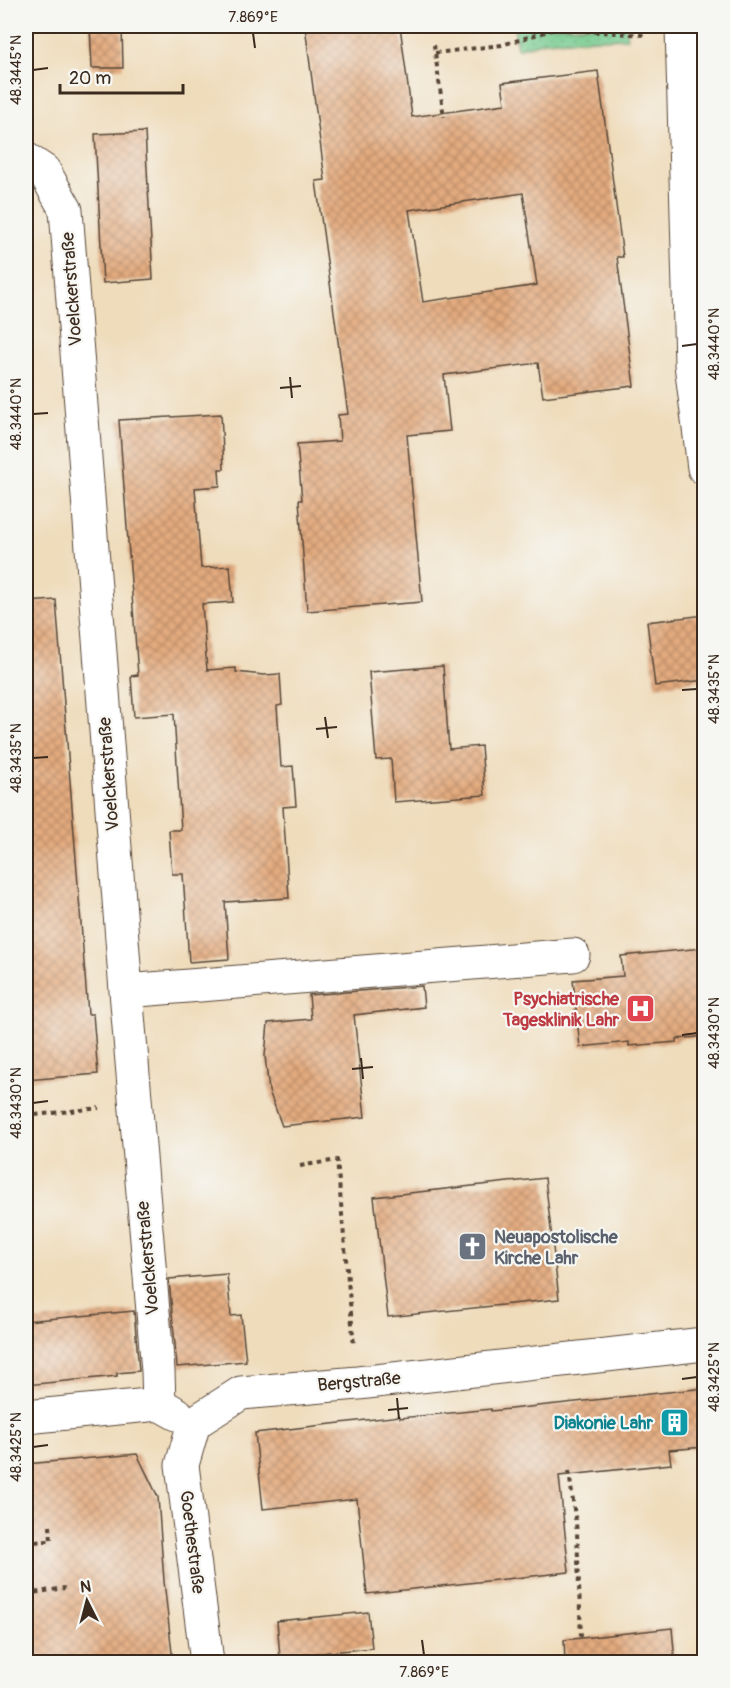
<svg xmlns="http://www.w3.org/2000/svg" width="730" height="1688" font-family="Pangolin,sans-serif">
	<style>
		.grass { fill: url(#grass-dots); stroke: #587a56; stroke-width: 1.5 }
		.building { fill: url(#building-cross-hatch); fill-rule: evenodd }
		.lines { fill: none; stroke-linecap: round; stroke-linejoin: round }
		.minor-casing { stroke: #564536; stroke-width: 35 }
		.path { stroke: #564536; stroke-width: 4; stroke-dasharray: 4.5 4.5; stroke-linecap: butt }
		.minor { stroke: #fff; stroke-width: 33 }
		.ticks { fill: none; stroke: #3b2a1e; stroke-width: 2 }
		.labels { text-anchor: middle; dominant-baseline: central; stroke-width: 4.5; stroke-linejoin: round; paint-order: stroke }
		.street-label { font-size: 18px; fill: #3b2a1e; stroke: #f6f6f2 }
		.health-label { font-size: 18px; font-weight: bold; fill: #be3a42; stroke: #f6f6f2; text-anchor: end }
		.worship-label { font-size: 18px; font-weight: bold; fill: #5b616d; stroke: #f6f6f2; text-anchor: start }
		.culture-label { font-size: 18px; font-weight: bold; fill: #0d838f; stroke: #f6f6f2; text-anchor: end }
		.neatline { fill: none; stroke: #3b2a1e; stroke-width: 2 }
		.ticks-label { font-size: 15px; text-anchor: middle; fill: #3b2a1e }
	</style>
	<defs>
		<pattern id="grass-dots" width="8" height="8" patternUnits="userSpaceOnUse" patternTransform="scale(1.5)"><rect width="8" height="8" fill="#76ca8e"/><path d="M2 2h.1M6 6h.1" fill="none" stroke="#62a473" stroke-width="1.8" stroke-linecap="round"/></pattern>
		<pattern id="building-cross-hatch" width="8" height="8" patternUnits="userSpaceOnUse" patternTransform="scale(1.5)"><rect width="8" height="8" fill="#e3aa7e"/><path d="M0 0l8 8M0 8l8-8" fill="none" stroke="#b98b67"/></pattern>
	</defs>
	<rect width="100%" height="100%" fill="#f6f6f2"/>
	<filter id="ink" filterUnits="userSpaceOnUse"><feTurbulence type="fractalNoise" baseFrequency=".0167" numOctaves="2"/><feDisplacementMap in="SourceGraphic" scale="12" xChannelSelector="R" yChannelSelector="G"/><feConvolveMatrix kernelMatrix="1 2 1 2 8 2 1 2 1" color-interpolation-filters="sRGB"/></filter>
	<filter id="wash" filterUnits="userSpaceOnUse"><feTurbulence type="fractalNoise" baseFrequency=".008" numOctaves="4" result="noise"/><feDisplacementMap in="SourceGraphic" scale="24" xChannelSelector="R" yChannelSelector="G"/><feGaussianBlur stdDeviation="1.35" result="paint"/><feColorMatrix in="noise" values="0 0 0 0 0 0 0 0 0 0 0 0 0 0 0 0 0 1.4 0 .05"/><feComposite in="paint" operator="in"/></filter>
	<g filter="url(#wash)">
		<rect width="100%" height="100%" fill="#efdcbb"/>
		<path class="grass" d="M514 26H626L627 38 545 41 517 49Z"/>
		<g id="blocks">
			<path class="building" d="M305 26H400L412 117 505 104 502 83 598 71 623 257H617L634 386 543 397 538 363 444 375 450 431 407 435 422 602 307 611 299 500H302L297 444 340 441 338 415 348 414 316 181 325 180ZM523 193 537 285 423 302 409 210Z
				M90 27H122L123 68H92Z
				M145 132 153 279 103 283 95 134Z
				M221 414 224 469H219L220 486 195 488 201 568 230 566 233 602 202 604 207 670 236 668V672L264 675 280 674 282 705 277 706 281 767 293 766 296 806 283 807 289 898 225 902 229 959 189 962 183 874H172L169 830H181L174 714 134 717 131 676 138 675 119 420Z
				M56 600 88 1014H93L98 1074 26 1080V602Z
				M705 615V680L655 686 647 622Z
				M443 666 449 749 481 746 485 795 394 802 391 759 376 760 369 672Z
				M703 948 705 966V1036L677 1039V1042L629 1046V1042L580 1047 573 980 623 976 621 956Z
				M422 986 424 1007 354 1015 365 1117 282 1126 269 1091 265 1056 268 1023 311 1019 309 995Z
				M545 1178 559 1299 388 1317 374 1197Z
				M227 1274 231 1316 241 1315 246 1361 177 1367 169 1279Z
				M134 1311 139 1371 117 1373V1376L26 1385V1321Z
				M705 1388V1447L669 1450 671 1464 559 1476 569 1572 367 1594 357 1499 263 1509 255 1433 400 1416V1418L491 1409V1411Z
				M137 1454 158 1497 164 1581 173 1662H26V1464Z
				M368 1612 372 1648 280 1657 277 1621Z
				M672 1628 675 1662H565L564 1640Z"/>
		</g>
	</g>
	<g filter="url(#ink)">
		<use href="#blocks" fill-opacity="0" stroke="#564536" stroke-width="1.5"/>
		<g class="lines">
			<defs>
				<path id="minor" d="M682 26 691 364 704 468
					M26 159 44 171 66 210 126 991 158 1371 159 1404
					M126 991 573 955
					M26 1417 159 1404 177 1414
					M194 1423 241 1393 358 1383 704 1344
					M194 1423 182 1465 207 1662"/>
			</defs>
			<use href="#minor" class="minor-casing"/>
			<path class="path" d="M434 45 444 117
				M435 53 502 45 555 29 645 35
				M26 1116 99 1108
				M300 1166 337 1160 354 1346
				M569 1471 577 1532 581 1638
				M26 1542 51 1541 50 1526
				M26 1594 65 1588"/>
			<use href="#minor" class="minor"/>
		</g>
	</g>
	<path class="ticks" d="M253 33 255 48M33 70 48 68M682 346 697 344M290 377 292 398M280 388 301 386M33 414 48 413M682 690 697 689M325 717 328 738M316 729 337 727M33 758 48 757M682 1035 697 1033M361 1058 363 1079M352 1069 373 1067M33 1103 48 1101M682 1379 697 1377M397 1398 399 1419M388 1410 408 1408M33 1447 48 1445M422 1640 424 1655"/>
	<defs>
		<symbol id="hospital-square" viewBox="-11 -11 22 22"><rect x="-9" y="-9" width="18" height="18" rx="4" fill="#e0444e" stroke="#f6f6f2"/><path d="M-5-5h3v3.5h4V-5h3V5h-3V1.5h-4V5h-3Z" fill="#fff"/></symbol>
		<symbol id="church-square" viewBox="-11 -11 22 22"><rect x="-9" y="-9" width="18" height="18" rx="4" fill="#6b7280" stroke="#f6f6f2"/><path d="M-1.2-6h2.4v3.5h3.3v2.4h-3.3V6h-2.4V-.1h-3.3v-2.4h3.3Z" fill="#fff"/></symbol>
		<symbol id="building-square" viewBox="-11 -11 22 22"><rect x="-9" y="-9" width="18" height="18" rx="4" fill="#0f9aa8" stroke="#f6f6f2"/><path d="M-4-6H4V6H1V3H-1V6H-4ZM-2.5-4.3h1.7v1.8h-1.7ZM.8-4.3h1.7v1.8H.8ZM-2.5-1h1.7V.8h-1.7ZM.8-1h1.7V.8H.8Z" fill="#fff"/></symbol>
	</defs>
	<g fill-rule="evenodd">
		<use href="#hospital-square" x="624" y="992" width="33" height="33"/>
		<use href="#church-square" x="456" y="1230" width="33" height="33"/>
		<use href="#building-square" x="658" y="1406" width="33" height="33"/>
	</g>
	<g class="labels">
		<g class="street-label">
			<text transform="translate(72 289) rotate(-94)">Voelckerstraße</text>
			<text transform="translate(109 774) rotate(-94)">Voelckerstraße</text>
			<text transform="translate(148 1258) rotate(-95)">Voelckerstraße</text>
			<text transform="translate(359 1382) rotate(-5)">Bergstraße</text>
			<text transform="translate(192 1542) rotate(83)">Goethestraße</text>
		</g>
		<g class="health-label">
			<text x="619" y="999">Psychiatrische<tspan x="619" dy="21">Tagesklinik Lahr</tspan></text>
		</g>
		<g class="worship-label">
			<text x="494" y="1237">Neuapostolische<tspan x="494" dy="21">Kirche Lahr</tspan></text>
		</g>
		<g class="culture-label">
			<text x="653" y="1423">Diakonie Lahr</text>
		</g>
	</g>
	<rect width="730" height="1688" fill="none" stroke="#f6f6f2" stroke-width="66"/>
	<g transform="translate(87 1601) rotate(354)" stroke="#f6f6f2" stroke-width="4.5" paint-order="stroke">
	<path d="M0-4.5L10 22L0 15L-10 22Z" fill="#3b2a1e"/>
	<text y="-9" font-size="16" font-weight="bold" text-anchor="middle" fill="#3b2a1e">N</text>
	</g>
	<path d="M60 84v9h123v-9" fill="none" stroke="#3b2a1e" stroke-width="3"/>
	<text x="69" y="84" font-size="18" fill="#3b2a1e" stroke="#f6f6f2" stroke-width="4.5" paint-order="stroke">20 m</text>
	<rect x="33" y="33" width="664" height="1622" class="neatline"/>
	<g class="ticks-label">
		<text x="253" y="22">7.869°E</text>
		<text transform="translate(16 70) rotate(-90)" y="5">48.3445°N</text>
		<text transform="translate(714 344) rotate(-90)" y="5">48.3440°N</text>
		<text transform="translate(16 414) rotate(-90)" y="5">48.3440°N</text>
		<text transform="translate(714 689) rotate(-90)" y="5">48.3435°N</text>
		<text transform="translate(16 758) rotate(-90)" y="5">48.3435°N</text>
		<text transform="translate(714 1033) rotate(-90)" y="5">48.3430°N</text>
		<text transform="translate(16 1103) rotate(-90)" y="5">48.3430°N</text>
		<text transform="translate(714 1377) rotate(-90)" y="5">48.3425°N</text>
		<text transform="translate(16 1447) rotate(-90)" y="5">48.3425°N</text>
		<text x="424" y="1677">7.869°E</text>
	</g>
</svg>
